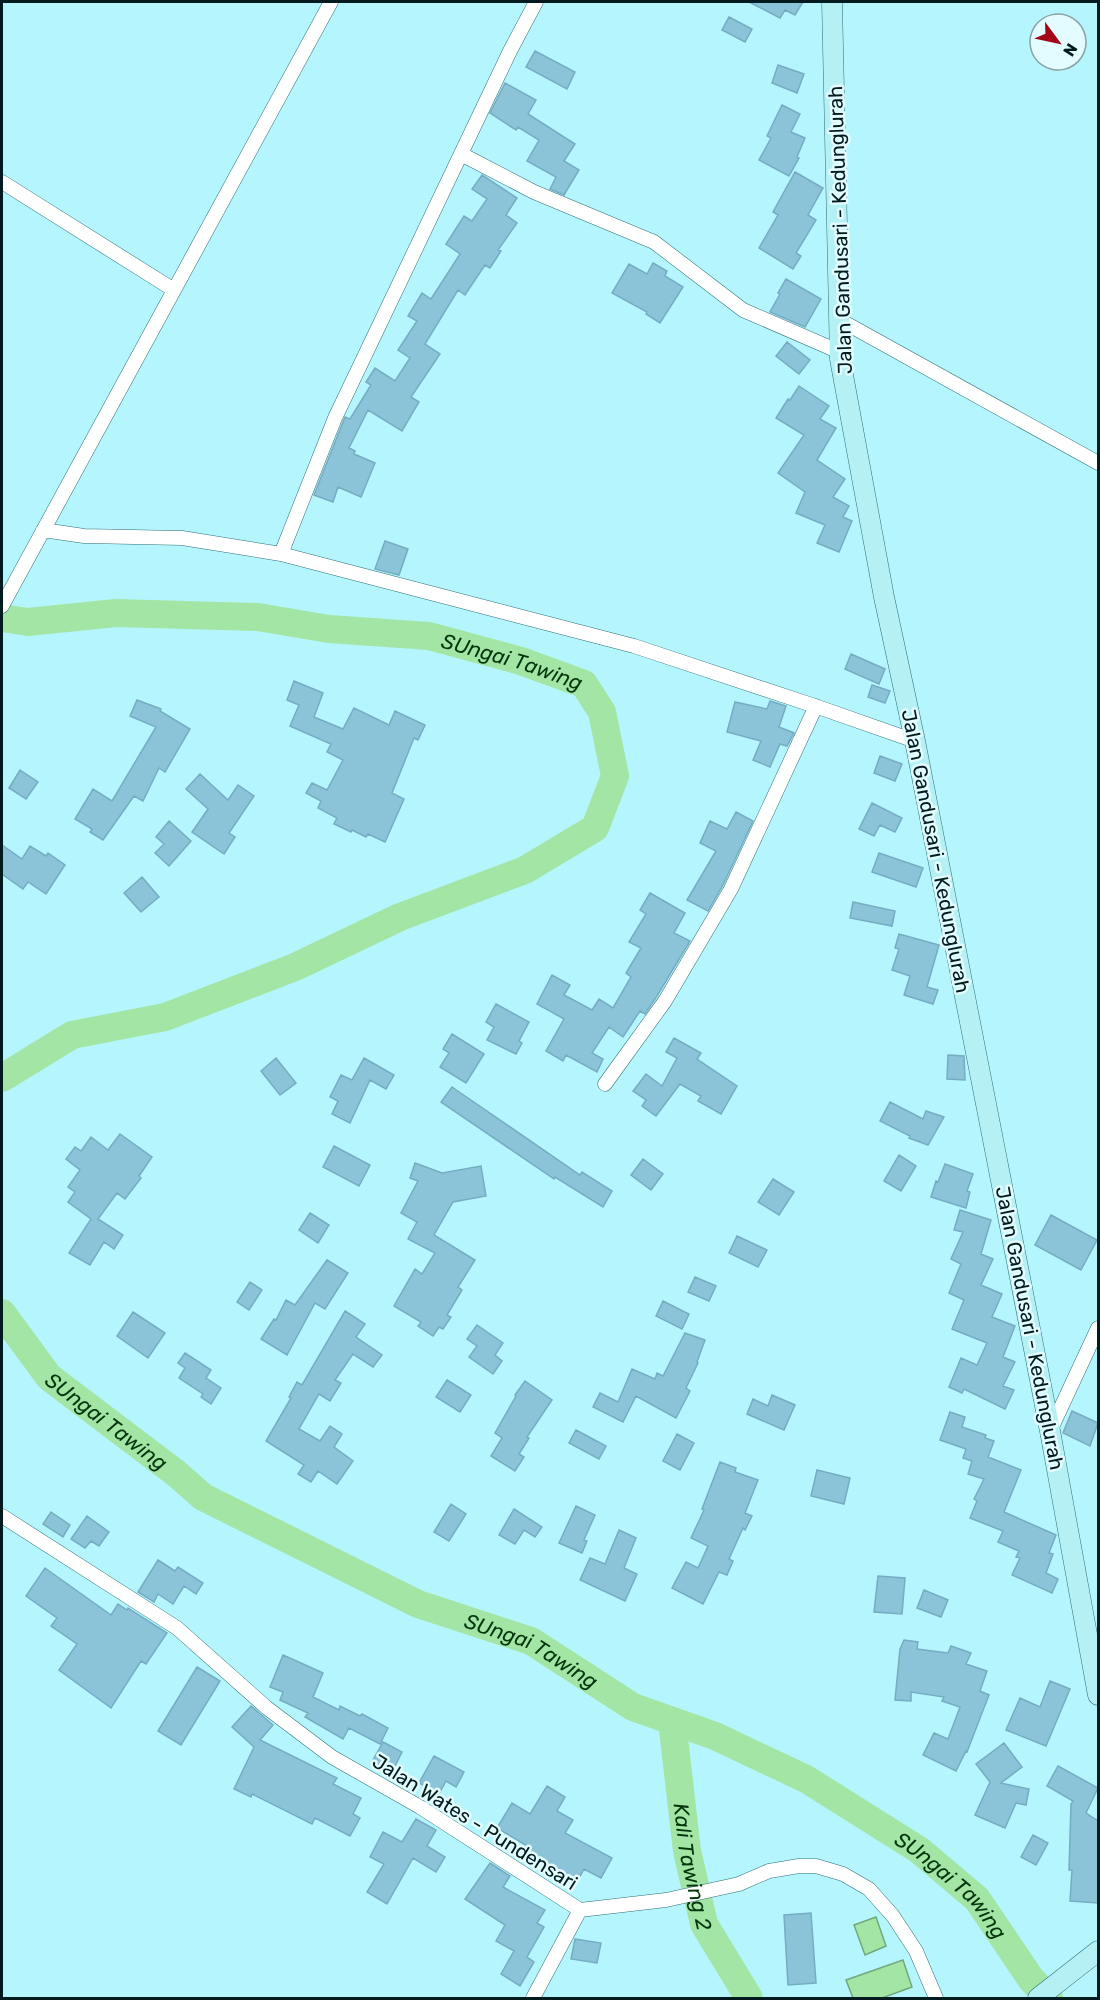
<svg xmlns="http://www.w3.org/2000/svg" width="1100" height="2000" font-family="Rubik,sans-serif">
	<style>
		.water { fill: #a3e5a5; stroke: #72a87c; stroke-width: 1.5 }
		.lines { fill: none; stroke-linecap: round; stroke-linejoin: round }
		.river { stroke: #a3e5a5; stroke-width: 28 }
		.building { fill: #8bc3d9; stroke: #75acc2; stroke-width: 1.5 }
		.street-casing { stroke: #2f7077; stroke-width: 15 }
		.secondary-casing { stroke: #2f7077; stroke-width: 21 }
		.street { stroke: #fff; stroke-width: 14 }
		.secondary { stroke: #b5f0f5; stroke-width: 20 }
		.labels { text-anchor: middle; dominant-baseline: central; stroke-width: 5; stroke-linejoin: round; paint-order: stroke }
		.street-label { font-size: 20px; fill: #011b1e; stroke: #e3fcff }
		.water-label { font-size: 21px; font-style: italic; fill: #05350d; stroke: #e3fcff }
	</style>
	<rect width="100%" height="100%" fill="#b5f6fe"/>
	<path class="water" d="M876 1917 886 1946 865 1955 854 1925Z
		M903 1960 912 1987 882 1998H853L846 1980Z"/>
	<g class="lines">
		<g class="river">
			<path id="s1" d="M2 618 28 622 116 613 258 617 329 629 429 636 521 661 584 684 602 712 615 776 595 828 525 870 400 917 295 967 165 1017 72 1035 2 1078"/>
			<path id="s2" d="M2 1313 49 1377 177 1474 203 1497 418 1604 531 1641 633 1707 715 1736 806 1779 919 1850 977 1899 1031 1979 1049 1998"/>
			<path id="s3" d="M672 1721 687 1851 704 1924 749 1998"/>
		</g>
	</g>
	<path class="building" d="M749 2H803L795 15 785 10 780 18Z
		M729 17 752 29 745 42 722 30Z
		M535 51 575 72 567 89 526 67Z
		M778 65 804 74 797 93 772 83Z
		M505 83 536 100 528 114 575 144 564 161 579 170 564 195 550 189 556 177 527 161 539 140 518 127 516 130 490 113Z
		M782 105 800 114 791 132 805 138 797 157 799 158 789 176 759 160 771 138 767 136Z
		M795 172 823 188 808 215 816 220 796 253 801 256 793 269 759 248 778 215 773 212Z
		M482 175 517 198 506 215 517 223 498 250 501 251 490 268 485 265 465 295 458 290 425 344 440 354 411 397 419 402 402 431 368 410 349 448 355 451 354 454 375 463 361 497 338 487 333 502 314 495 345 417 350 419 371 385 366 382 375 368 395 381 410 358 398 350 417 321 408 316 422 293 431 299 460 254 446 244 464 216 472 221 487 199 472 189Z
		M653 263 667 271 665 276 683 287 660 323 646 314 647 312 612 293 629 264 647 274Z
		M786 279 821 299 805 327 770 312 780 294 778 293Z
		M787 342 810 360 799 374 776 356Z
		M799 386 829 406 820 419 836 428 817 460 845 479 833 497 849 506 843 517 852 521 839 552 817 543 825 525 796 513 805 492 778 473 804 435 776 418 788 399 790 400Z
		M385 541 408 549 399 575 375 569Z
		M851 654 885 669 879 684 845 669Z
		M294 681 323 693 314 717 343 729 354 708 389 725 395 711 425 725 418 740 414 738 392 793 404 799 385 842 368 834 366 837 352 830 351 832 334 824 337 818 318 808 321 801 306 793 312 783 327 790 343 760 327 752 331 744 290 726 299 705 287 700Z
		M872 685 890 691 885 703 868 697Z
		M137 700 161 709 160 711 190 729 165 772 159 768 143 801 134 796 103 840 90 832 92 829 75 819 93 789 112 801 156 727 130 716Z
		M770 701 786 706 779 727 794 733 787 746 780 744 770 767 753 760 761 741 727 732 735 702 767 709Z
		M880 756 902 764 895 781 874 773Z
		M20 770 38 782 26 799 9 788Z
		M200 774 228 800 238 785 254 796 229 833 235 837 224 854 192 832 208 809 186 789Z
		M872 803 902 818 895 832 880 825 874 836 859 829Z
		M736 812 753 821 723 885 708 911 687 900 716 851 700 843 710 821 727 829Z
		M169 821 191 841 169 866 155 853 164 844 156 837Z
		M2 845 22 859 30 846 46 856 48 853 65 865 46 894 28 882 23 889 2 874Z
		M879 853 923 868 916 887 872 872Z
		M142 877 159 897 141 912 124 893Z
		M650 893 685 913 674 933 690 941 657 996 645 1014 640 1011 623 1037 609 1027 592 1053 603 1059 597 1072 566 1055 563 1061 546 1051 564 1019 537 1004 552 975 570 985 564 995 592 1010 599 999 613 1008 631 977 626 973 641 948 629 942 646 914 640 910Z
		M853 902 895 911 892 926 850 918Z
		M899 934 939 945 927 987 938 990 933 1004 904 995 910 976 892 970 899 949 895 948Z
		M496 1004 529 1022 519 1041 522 1043 516 1054 487 1040 494 1027 486 1022Z
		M452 1034 484 1054 466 1083 440 1067 449 1053 443 1049Z
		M674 1038 701 1053 697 1059 737 1086 721 1114 698 1101 701 1096 680 1084 656 1116 642 1106 646 1100 633 1091 646 1074 662 1086 677 1058 666 1052Z
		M948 1055 964 1056 965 1080 947 1079Z
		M276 1058 296 1083 280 1095 261 1071Z
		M364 1058 394 1075 386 1089 370 1080 350 1123 332 1114 338 1101 330 1097 341 1075 352 1080Z
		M452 1087 580 1175 582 1172 612 1191 603 1207 555 1177 554 1179 441 1102Z
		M890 1102 923 1119 926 1111 944 1117 928 1145 909 1138 910 1136 880 1121Z
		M120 1134 152 1157 139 1176 141 1178 125 1199 117 1193 98 1219 123 1235 114 1249 104 1242 90 1265 69 1253 91 1219 68 1202 75 1192 68 1187 80 1170 66 1159 75 1147 81 1151 91 1137 108 1150Z
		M334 1146 370 1165 359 1186 323 1167Z
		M899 1155 916 1166 901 1191 884 1181Z
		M643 1159 663 1174 651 1190 631 1175Z
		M415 1163 442 1173 481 1166 486 1196 453 1202 434 1235 475 1260 458 1287 462 1290 447 1315 451 1317 443 1329 439 1327 433 1336 418 1326 421 1322 394 1306 415 1269 422 1274 435 1253 408 1239 417 1222 401 1213 418 1181 410 1178Z
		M945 1164 973 1174 967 1191 970 1192 966 1208 931 1197 936 1181 938 1182Z
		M773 1179 794 1192 779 1215 758 1202Z
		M960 1210 991 1220 981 1254 993 1259 981 1285 1002 1294 992 1317 1015 1326 1003 1357 1015 1362 1003 1386 1014 1390 1005 1409 964 1389 962 1393 949 1387 961 1358 977 1365 987 1343 952 1329 964 1300 949 1293 961 1264 951 1259 963 1232 954 1230Z
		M310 1213 329 1225 318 1243 299 1230Z
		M1051 1215 1097 1240 1081 1270 1035 1245Z
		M737 1236 767 1250 758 1267 729 1253Z
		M327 1260 348 1273 325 1309 315 1303 287 1355 261 1339 274 1319 276 1320 286 1300 295 1305Z
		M695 1277 716 1286 709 1301 688 1292Z
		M250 1282 262 1290 249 1310 237 1302Z
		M663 1301 689 1314 682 1329 656 1316Z
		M345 1311 365 1324 356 1337 382 1355 373 1367 353 1354 335 1380 341 1383 330 1401 319 1394 299 1429 320 1441 330 1426 342 1434 334 1447 353 1461 337 1484 318 1471 311 1482 298 1474 304 1465 266 1441 291 1398 289 1397 297 1382 302 1385Z
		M133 1312 165 1333 148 1358 117 1336Z
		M477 1325 503 1343 495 1355 502 1361 493 1374 469 1357 477 1346 467 1339Z
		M685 1333 705 1340 697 1362 698 1363 686 1388 690 1391 676 1418 636 1396 623 1422 593 1407 600 1393 618 1402 632 1369 655 1379 657 1373 663 1376Z
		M185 1353 211 1370 206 1378 221 1388 211 1404 201 1397 203 1394 179 1378 185 1368 178 1363Z
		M447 1380 471 1395 460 1412 436 1397Z
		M525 1381 552 1400 527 1437 529 1438 519 1454 524 1457 515 1471 491 1456 502 1438 495 1433 516 1396 515 1395Z
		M772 1395 795 1405 784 1430 747 1414 753 1399 768 1406Z
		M1072 1411 1098 1423 1090 1446 1063 1433Z
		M950 1412 965 1417 962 1427 986 1435 985 1438 994 1441 988 1457 1021 1470 1004 1512 1056 1535 1049 1553 1053 1554 1046 1573 1058 1579 1052 1593 1012 1575 1020 1558 1016 1557 1019 1551 998 1542 1003 1531 970 1518 977 1501 974 1499 984 1479 968 1474 972 1461 963 1458 966 1449 940 1440Z
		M576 1430 606 1446 599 1459 569 1443Z
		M677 1434 694 1443 680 1470 663 1461Z
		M720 1462 736 1468 735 1472 758 1480 745 1513 752 1516 745 1530 743 1528 729 1559 733 1561 727 1575 719 1572 703 1604 672 1588 686 1562 698 1568 708 1546 691 1538 704 1510 702 1509Z
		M817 1470 850 1478 844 1504 811 1496Z
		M451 1504 466 1514 449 1541 434 1532Z
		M576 1506 595 1515 584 1540 587 1541 582 1553 559 1543Z
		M514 1509 542 1527 535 1537 524 1530 515 1544 499 1535Z
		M51 1512 70 1525 63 1537 43 1524Z
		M87 1516 109 1532 99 1546 91 1541 85 1548 71 1539Z
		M619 1530 636 1538 624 1568 637 1574 625 1601 580 1580 590 1558 605 1564Z
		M158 1560 175 1571 178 1567 203 1583 196 1594 184 1586 173 1604 158 1594 154 1602 138 1592Z
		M45 1568 111 1615 118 1604 127 1610 128 1608 167 1633 146 1664 141 1661 111 1708 59 1670 77 1644 51 1626 57 1618 26 1596Z
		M878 1576 905 1578 902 1614 874 1612Z
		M924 1590 948 1600 941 1617 917 1608Z
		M904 1640 918 1642 917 1649 948 1653 951 1646 971 1653 966 1664 987 1671 980 1691 989 1695 967 1752 966 1751 956 1771 923 1755 934 1733 948 1739 960 1707 942 1701 944 1697 911 1692V1701L895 1700 900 1649Z
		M283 1655 323 1673 313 1697 339 1710 340 1706 360 1716 362 1714 388 1728 380 1744 349 1728 343 1739 305 1717 308 1713 280 1700 283 1692 270 1687Z
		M197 1667 220 1681 181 1745 158 1731Z
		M1050 1681 1070 1689 1046 1746 1006 1730 1020 1698 1040 1707Z
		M251 1706 273 1725 260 1740 337 1778 333 1784 361 1798 353 1814 360 1818 350 1836 315 1818 312 1824 252 1794 251 1797 234 1789 254 1747 232 1727Z
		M383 1742 402 1752 392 1772 372 1762Z
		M1004 1743 1022 1767 1001 1783 1029 1789 1026 1805 1016 1803 1005 1828 975 1815 990 1782 976 1764Z
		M434 1756 464 1772 456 1787 446 1781 439 1794 419 1783Z
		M1058 1766 1098 1788 1086 1813 1098 1821V1903L1070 1901 1072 1870H1069L1071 1804 1073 1801 1047 1786Z
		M547 1786 565 1797 557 1811 573 1820 565 1833 612 1858 601 1878 584 1869 577 1882 525 1854 529 1847 497 1828 512 1803 530 1814Z
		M416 1819 436 1830 427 1846 445 1857 436 1872 413 1858 387 1904 367 1892 384 1864 370 1857 383 1832 402 1842Z
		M1033 1835 1048 1843 1036 1865 1021 1857Z
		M490 1863 510 1876 503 1887 545 1910 537 1923 544 1927 527 1957 534 1962 520 1986 501 1974 514 1951 496 1941 505 1925 465 1899Z
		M811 1913 816 1983 788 1985 784 1915Z
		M575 1939 601 1943 597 1963 571 1959Z"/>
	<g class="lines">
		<defs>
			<path id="street" d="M536 2 510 51 335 418 281 554 634 646 815 706 915 741
				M461 154 534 192 654 242 743 310 840 352
				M2 182 174 290
				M840 320 1098 463
				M43 530 84 536 182 538 281 554
				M2 606 331 2
				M605 1084 665 1001 731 889 816 706
				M1050 1431 1098 1328
				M2 1516 177 1628 267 1708 332 1757 420 1807 580 1910 666 1900 739 1884 769 1871 799 1866H816L843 1874 869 1889 893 1916 916 1951 936 1998
				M533 1998 580 1910"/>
			<path id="secondary" d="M832 2 840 359 884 597 915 741 1050 1431 1098 1695
				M1038 1998 1098 1951"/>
		</defs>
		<use href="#street" class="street-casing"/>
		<use href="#secondary" class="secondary-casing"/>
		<use href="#street" class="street"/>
		<use href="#secondary" class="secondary"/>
	</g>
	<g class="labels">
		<g class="street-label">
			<text transform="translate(840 230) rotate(-92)">Jalan Gandusari - Kedunglurah</text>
			<text transform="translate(936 851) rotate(79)">Jalan Gandusari - Kedunglurah</text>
			<text transform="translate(1030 1328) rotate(79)">Jalan Gandusari - Kedunglurah</text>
			<text transform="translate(475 1822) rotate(32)">Jalan Wates - Pundensari</text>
		</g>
		<g class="water-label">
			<text stroke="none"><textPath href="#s1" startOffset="516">SUngai Tawing</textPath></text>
			<text stroke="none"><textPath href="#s2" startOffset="152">SUngai Tawing</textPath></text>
			<text stroke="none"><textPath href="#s2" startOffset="638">SUngai Tawing</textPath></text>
			<text stroke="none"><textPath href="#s3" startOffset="147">Kali Tawing 2</textPath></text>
			<text stroke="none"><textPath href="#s2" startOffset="1124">SUngai Tawing</textPath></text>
		</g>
	</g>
	<rect width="1100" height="2000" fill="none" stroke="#011b1e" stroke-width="6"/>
	<g transform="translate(1058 42) rotate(123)"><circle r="28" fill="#e3fcff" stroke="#89a2a5" stroke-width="1.5"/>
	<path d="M0-4.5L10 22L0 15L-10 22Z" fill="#a20617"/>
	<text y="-9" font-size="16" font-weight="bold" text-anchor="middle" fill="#011b1e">N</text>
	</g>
</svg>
